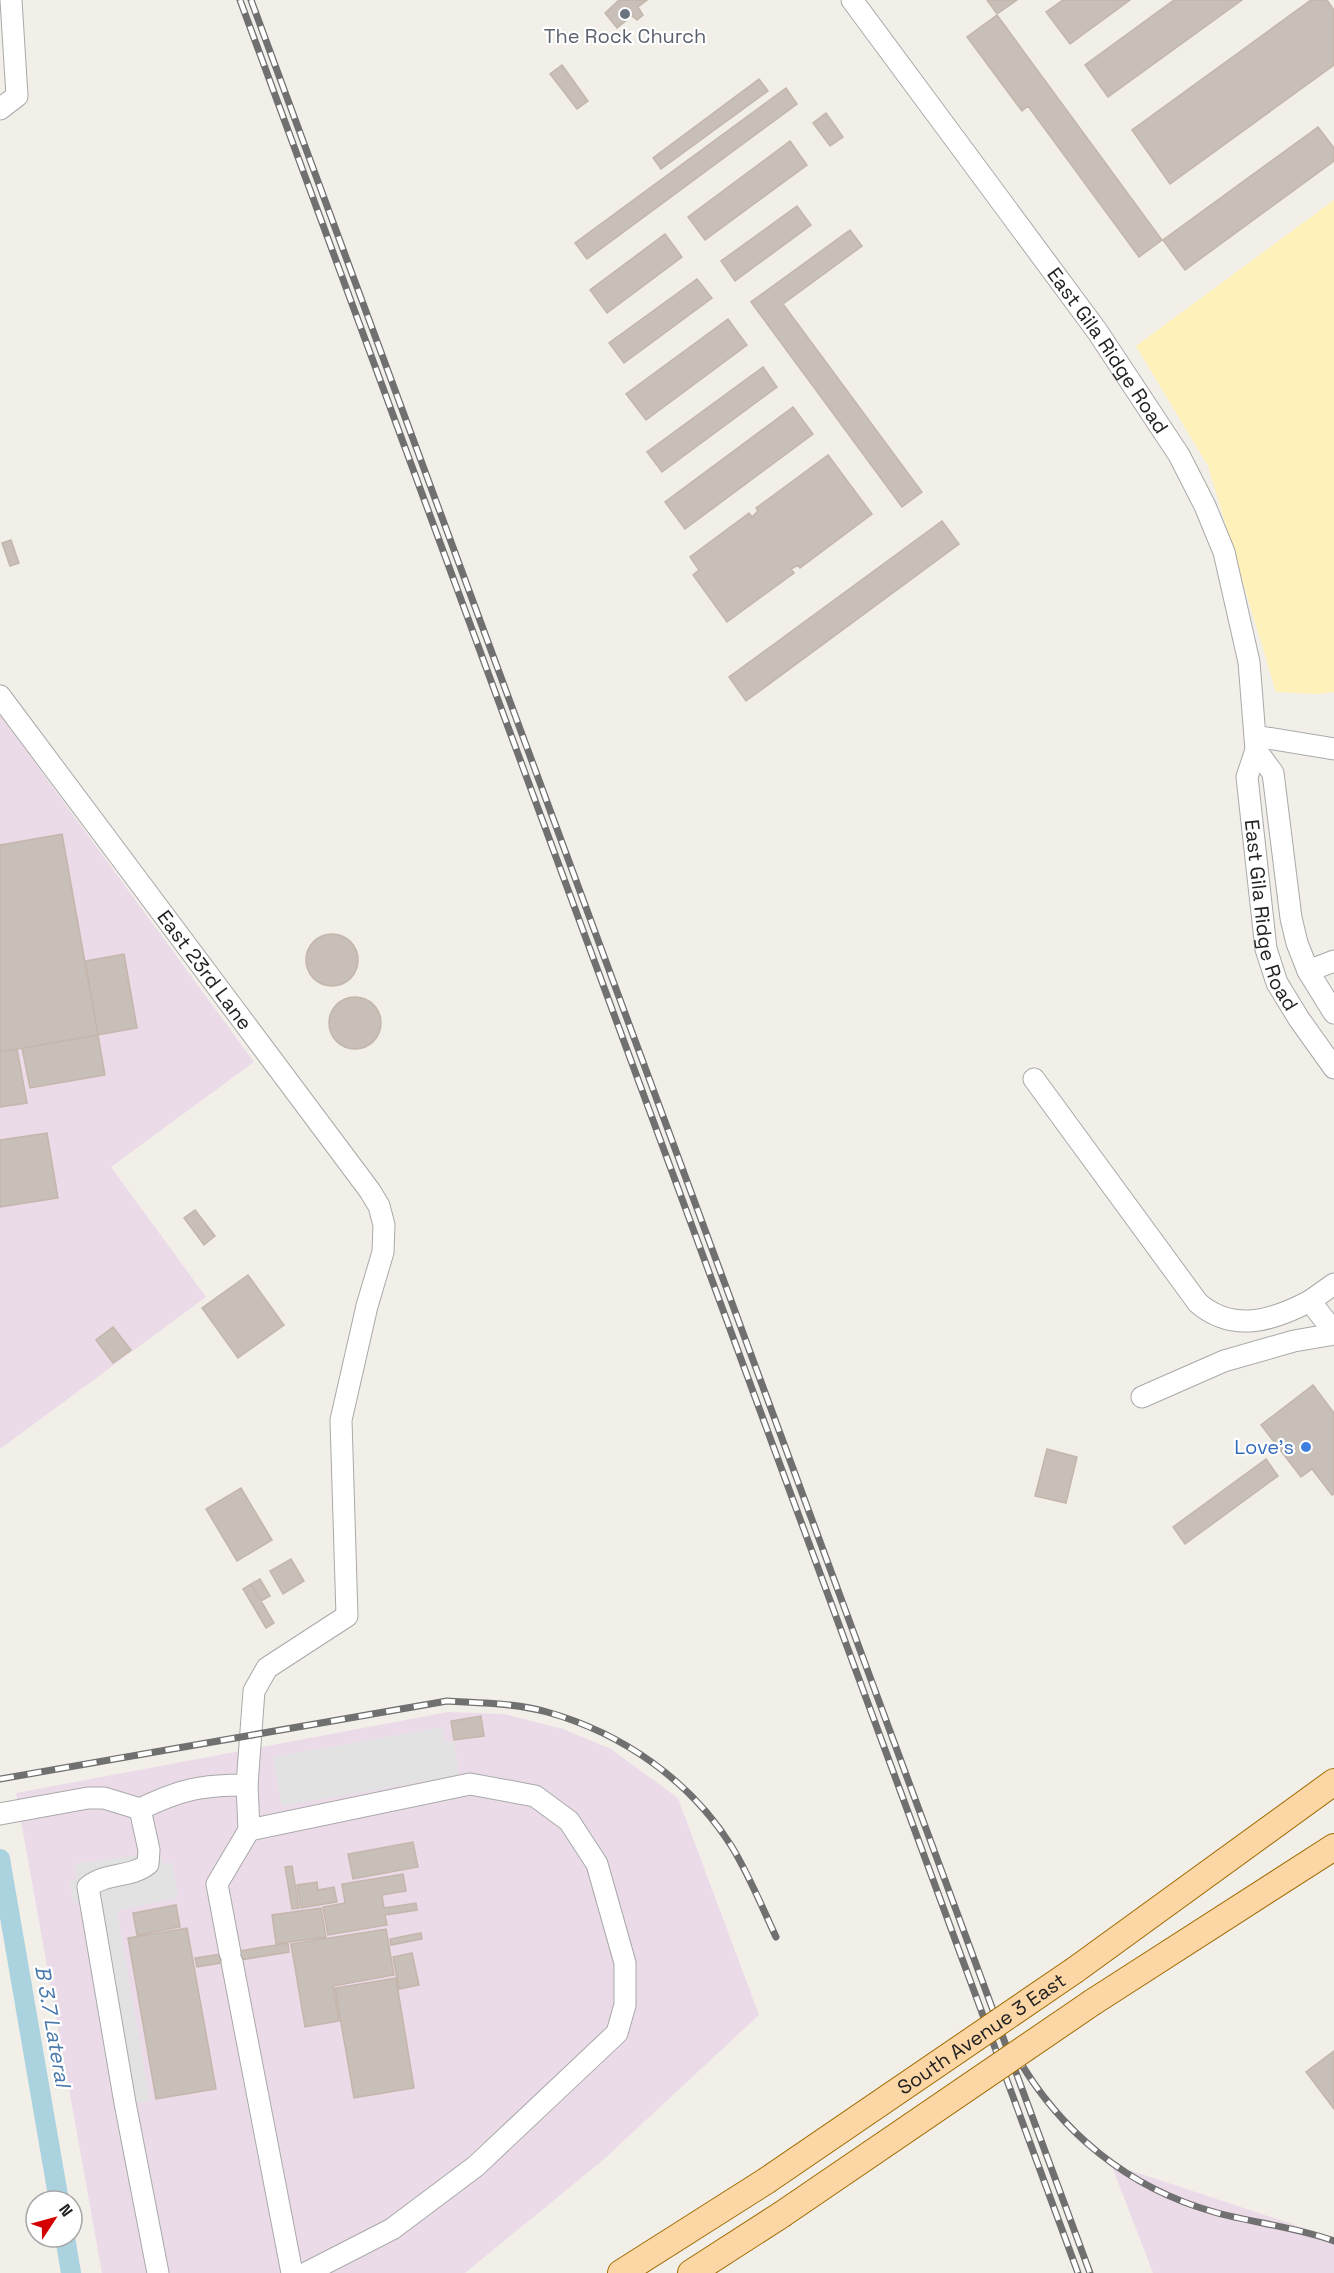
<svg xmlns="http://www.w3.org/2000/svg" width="1334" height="2273" font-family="'Space Grotesk',sans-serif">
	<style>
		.industrial { fill: #ebdbe8 }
		.sand { fill: #fff1ba }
		.parking { fill: #e2e2e2 }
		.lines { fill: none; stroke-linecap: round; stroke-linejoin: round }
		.canal { stroke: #aad3df; stroke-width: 20 }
		.building { fill: #c7bfb8; stroke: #c4b6ab; stroke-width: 1.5 }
		.minor-casing { stroke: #a9a9a9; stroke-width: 23 }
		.major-casing { stroke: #a06b00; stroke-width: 28 }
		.minor { stroke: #fff; stroke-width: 21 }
		.major { stroke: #fcd6a4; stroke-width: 26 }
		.rail-casing { stroke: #707070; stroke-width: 7 }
		.rail { stroke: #fff; stroke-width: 4.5; stroke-dasharray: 14; stroke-linecap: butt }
		.major-bridge-casing { stroke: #a06b00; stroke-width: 28; stroke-linecap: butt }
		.major-bridge { stroke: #fcd6a4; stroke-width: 26 }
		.worship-dot { fill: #6b7280; stroke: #fff; stroke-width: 2 }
		.shop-dot { fill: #3f7fe0; stroke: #fff; stroke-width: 2 }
		.labels { text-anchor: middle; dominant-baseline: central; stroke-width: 4.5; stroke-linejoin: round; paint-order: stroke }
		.worship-label { font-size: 20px; fill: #5b616d; stroke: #fff }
		.street-label { font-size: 20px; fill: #222; stroke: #fff }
		.shop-label { font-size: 20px; fill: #366cbe; stroke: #fff; text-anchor: end }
		.water-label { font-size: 21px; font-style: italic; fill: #4a7aab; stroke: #fff }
	</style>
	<rect width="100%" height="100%" fill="#f2efe9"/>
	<path class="industrial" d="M0 715 254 1062 111 1167 206 1297 0 1449Z
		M448 1712 504 1714 563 1729 611 1749 678 1798 759 2015 602 2161 465 2273H102L16 1793Z
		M1111 2164 1334 2238V2273H1153Z"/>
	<path class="sand" d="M1334 200V692L1317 694 1276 692 1208 466 1136 346Z"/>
	<path class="parking" d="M443 1727 445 1742 454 1741 459 1775 282 1806 273 1757Z
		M159 1852 163 1864 172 1862 178 1898 117 1911 150 2101 116 2107 79 1903 73 1901 70 1882 77 1878 75 1864Z"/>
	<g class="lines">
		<path class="canal" d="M0 1859 59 2201
			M65 2237 71 2273"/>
	</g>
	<path class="building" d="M619 0H647L638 7 643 15 637 20 632 16 617 28 605 13Z
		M987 0H1017L997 14Z
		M1063 0H1130L1070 44 1046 12Z
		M1174 0H1242L1108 97 1085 65Z
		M1311 0H1327L1334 10V65L1170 184 1132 130Z
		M997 15 1162 240 1139 257 1028 106 1022 111 967 37Z
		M562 65 588 101 577 109 550 74Z
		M759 79 768 91 661 169 653 158Z
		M786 88 797 104 587 259 575 243Z
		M826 113 843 137 830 146 813 123Z
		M1318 127 1334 148V161L1185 270 1163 240Z
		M790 141 807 165 705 240 688 217Z
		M797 206 811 225 735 281 721 261Z
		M850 230 862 246 783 304 922 492 902 507 751 302Z
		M665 234 682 257 607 313 590 290Z
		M697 279 712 298 624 363 609 343Z
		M728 319 747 345 646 420 626 394Z
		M763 367 777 387 662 472 647 452Z
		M793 407 813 434 685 529 665 502Z
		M828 455 872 514 800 568 798 565 791 569 794 573 727 622 693 575 699 570 690 557 749 513 752 517 758 511 756 508Z
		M942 521 959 544 746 701 729 677Z
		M11 540 19 563 10 566 2 543Z
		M62 834 98 1035 0 1052V845Z
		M306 960a26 26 0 1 1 52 0a26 26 0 1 1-52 0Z
		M124 954 137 1028 98 1035 85 961Z
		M329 1023a26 26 0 1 1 52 0a26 26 0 1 1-52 0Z
		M98 1035 105 1075 30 1088 22 1048Z
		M17 1049 27 1103 0 1107V1052Z
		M47 1133 58 1198 0 1207V1140Z
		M195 1210 215 1236 204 1245 184 1218Z
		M248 1275 284 1325 238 1358 202 1308Z
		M113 1327 131 1350 113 1363 96 1340Z
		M1313 1385 1334 1413V1494L1332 1495 1312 1469 1301 1477 1261 1425Z
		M1047 1449 1077 1457 1066 1503 1035 1496Z
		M1266 1459 1278 1476 1185 1544 1173 1527Z
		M241 1488 272 1540 237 1561 206 1509Z
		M291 1559 304 1581 283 1594 270 1571Z
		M260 1579 270 1596 261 1601 251 1584Z
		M251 1584 274 1623 266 1628 243 1589Z
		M481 1716 484 1736 454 1740 451 1721Z
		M413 1842 418 1867 353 1879 348 1854Z
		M292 1866 299 1908 292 1909 285 1867Z
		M403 1874 406 1891 382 1895 384 1908 416 1903 417 1910 385 1915 387 1925 328 1935 323 1907 345 1903 342 1884Z
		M317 1882 318 1890 334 1887 337 1902 301 1908 297 1885Z
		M176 1905 180 1927 137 1935 133 1913Z
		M321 1908 326 1937 276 1944 272 1915Z
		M187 1928 216 2089 156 2099 128 1938Z
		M386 1929 394 1975 333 1986 339 2021 305 2027 291 1944Z
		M421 1933 422 1939 391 1945 390 1939Z
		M288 1943 289 1952 197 1967 195 1958Z
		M412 1953 419 1985 399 1989 393 1957Z
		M396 1978 414 2088 354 2098 335 1988Z
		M1334 2051V2109L1306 2072Z"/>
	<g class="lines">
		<defs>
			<g id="minor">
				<path id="s1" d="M852 0 1097 331 1179 455 1205 506 1224 552 1249 662 1256 750 1247 777 1266 949 1277 983 1299 1019 1334 1068"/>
				<path d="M0 109 17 96 11 0"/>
				<path id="s2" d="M0 696 370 1191 379 1206 384 1225 383 1252 367 1306 341 1420 347 1616 267 1668 254 1691 247 1785C201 1785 182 1789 140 1809"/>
				<path d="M1255 736 1334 749"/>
				<path d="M1256 750 1273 773 1291 918 1297 943 1308 971 1334 1013"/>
				<path d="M1308 971 1334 961"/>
				<path d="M1034 1079 1198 1303C1233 1333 1272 1321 1310 1301"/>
				<path d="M1334 1284 1310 1301 1334 1332"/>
				<path d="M1142 1397 1224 1361 1294 1341 1334 1334"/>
				<path d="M140 1809 149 1850 148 1864C131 1878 106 1872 88 1887L125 2103 158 2273"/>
				<path d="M0 1814 88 1798H104L140 1809"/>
				<path d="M249 1830 470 1784 535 1796 569 1821 597 1864 625 1963V2005L617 2033 476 2166 392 2229 306 2273"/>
				<path d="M230 1953 217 1884 249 1830 247 1785"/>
				<path d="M232 1962 292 2273"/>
			</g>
			<path id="major" d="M1075 1970 1334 1782
				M1093 2002 1334 1847
				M621 2273 766 2181
				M691 2273 781 2215"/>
		</defs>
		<use href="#minor" class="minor-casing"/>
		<use href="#major" class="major-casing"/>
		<use href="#minor" class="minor"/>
		<use href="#major" class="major"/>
		<defs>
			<path id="rail" d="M240 0 1078 2273
				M251 0 1090 2273
				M0 1779 447 1701C480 1703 515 1703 547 1712 622 1733 690 1780 732 1847 749 1875 762 1907 776 1937
				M1016 2055C1060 2132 1128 2188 1214 2212 1253 2223 1296 2227 1334 2241"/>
		</defs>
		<use href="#rail" class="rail-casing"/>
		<use href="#rail" class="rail"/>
		<defs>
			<g id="major-bridge">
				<path id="s3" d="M766 2181 1075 1970"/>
				<path d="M781 2215 1093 2002"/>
			</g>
		</defs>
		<use href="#major-bridge" class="major-bridge-casing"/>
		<use href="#major-bridge" class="major-bridge"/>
	</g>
	<circle class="worship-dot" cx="625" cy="14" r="6"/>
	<circle class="shop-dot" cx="1306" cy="1447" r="6"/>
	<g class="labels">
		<g class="worship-label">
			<text x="625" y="36">The Rock Church</text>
		</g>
		<g class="street-label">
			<text stroke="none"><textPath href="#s1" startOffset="434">East Gila Ridge Road</textPath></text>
			<text stroke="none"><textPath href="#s1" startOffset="1038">East Gila Ridge Road</textPath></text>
			<text stroke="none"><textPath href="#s2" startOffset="342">East 23rd Lane</textPath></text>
			<text stroke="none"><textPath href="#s3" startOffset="261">South Avenue 3 East</textPath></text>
		</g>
		<g class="shop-label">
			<text x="1294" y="1447">Love's</text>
		</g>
		<g class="water-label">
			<text transform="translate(53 2026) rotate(80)">B 3.7 Lateral</text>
		</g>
	</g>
	<g transform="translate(54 2219) rotate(54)"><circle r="28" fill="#ffffff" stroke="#a7a7a7" stroke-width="1.5"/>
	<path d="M0-4.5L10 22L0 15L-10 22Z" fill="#d40000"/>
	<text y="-9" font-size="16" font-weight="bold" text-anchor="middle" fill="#222222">N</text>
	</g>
</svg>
